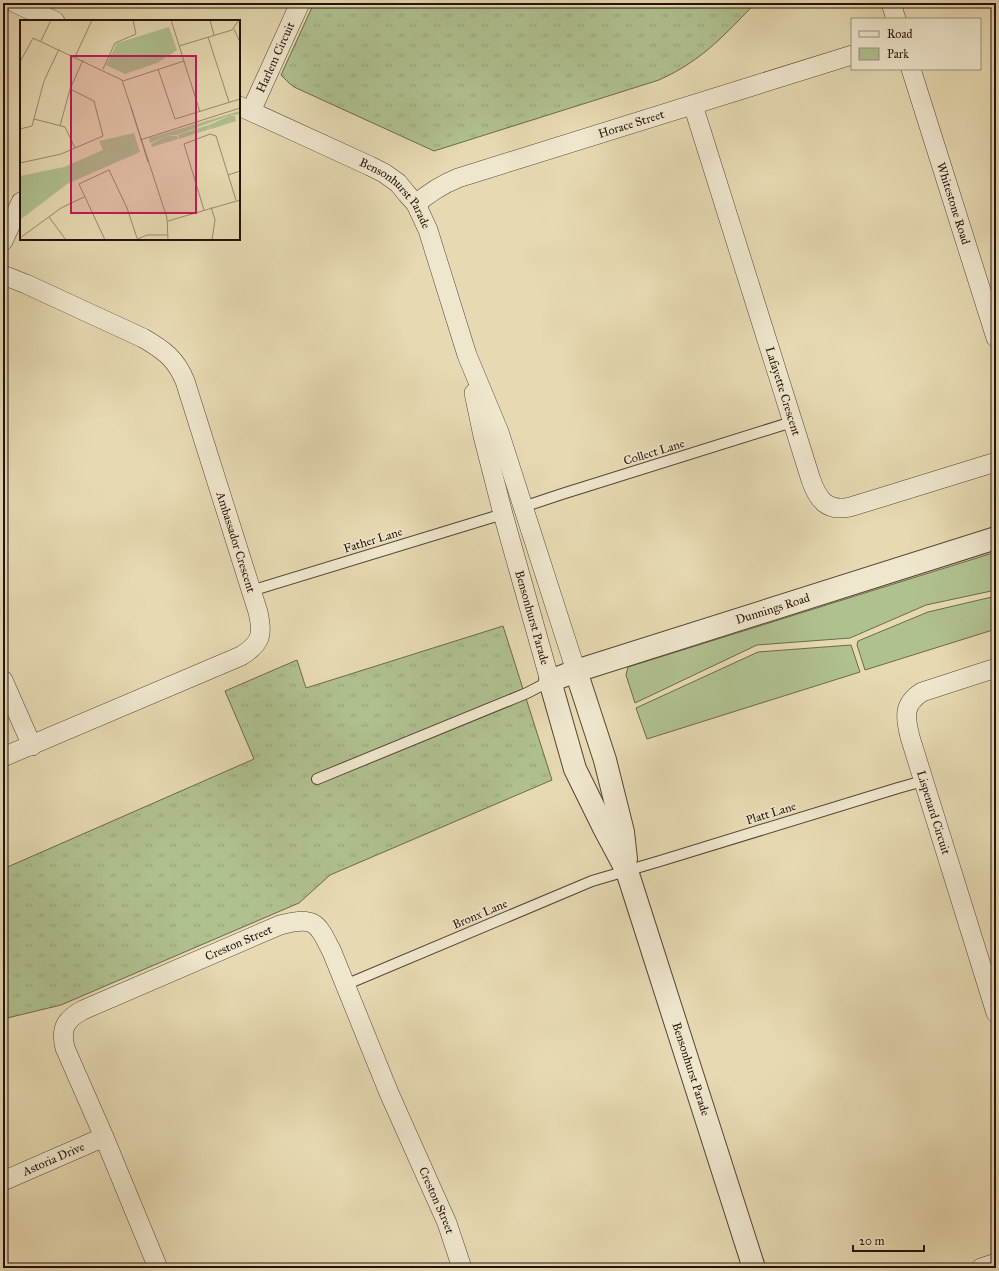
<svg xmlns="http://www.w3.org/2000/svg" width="999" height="1271" font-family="'IM FELL Great Primer',serif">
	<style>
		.green { fill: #b0c190; stroke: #6a6a4c }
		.park { fill: url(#park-tufts); stroke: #6a6a4c }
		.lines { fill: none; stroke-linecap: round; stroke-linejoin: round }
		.service-casing { stroke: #564433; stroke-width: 12 }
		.minor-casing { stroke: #564433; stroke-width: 20 }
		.tertiary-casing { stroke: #564433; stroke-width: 24 }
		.service { stroke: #efe7cd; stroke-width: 10 }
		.minor { stroke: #efe7cd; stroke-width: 19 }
		.tertiary { stroke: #efe7cd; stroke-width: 22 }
		.labels { text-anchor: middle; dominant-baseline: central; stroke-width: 3; stroke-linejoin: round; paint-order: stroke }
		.street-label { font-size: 12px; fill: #251209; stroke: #efe7cd }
		.inset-road { fill: none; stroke: #998a6e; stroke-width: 1 }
		.view { fill: #c2185b; fill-opacity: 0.15; stroke: #c2185b; stroke-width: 2 }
		.inset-edge { fill: none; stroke: #251209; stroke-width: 2 }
	</style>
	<defs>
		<pattern id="park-tufts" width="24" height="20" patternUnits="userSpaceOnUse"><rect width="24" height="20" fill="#b0c190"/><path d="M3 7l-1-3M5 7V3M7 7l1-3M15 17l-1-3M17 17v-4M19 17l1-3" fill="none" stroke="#97a57b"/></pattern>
	</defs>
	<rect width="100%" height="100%" fill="#e7dab2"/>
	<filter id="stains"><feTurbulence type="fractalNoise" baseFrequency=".005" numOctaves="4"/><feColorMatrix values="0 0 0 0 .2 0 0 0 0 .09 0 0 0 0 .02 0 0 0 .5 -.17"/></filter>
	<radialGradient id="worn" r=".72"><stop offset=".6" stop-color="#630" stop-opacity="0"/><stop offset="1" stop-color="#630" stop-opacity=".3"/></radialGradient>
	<path class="green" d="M996 552V590L926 605 850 638 757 645 635 703 626 675 628 667Z
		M996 596V629L865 670 857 645 858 641 928 612Z
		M851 645 860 672 647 739 636 708 758 652Z"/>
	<path class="park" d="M314 3H756C745 13 736 24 725 34 706 53 684 69 659 80L434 151 294 87 289 83 281 75Z
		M503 626 552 780 330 875 299 903 61 1005 3 1019V869L254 759 225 691 297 660 306 688Z"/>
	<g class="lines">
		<defs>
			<path id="service" d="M523 507 562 494 792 422
				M251 591 503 514
				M317 779 527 693 550 681
				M345 985 592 881 660 861 898 788 923 781"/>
			<g id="minor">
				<path d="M15 3 55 21"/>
				<path d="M891 3 896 19"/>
				<path id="s1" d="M911 69 996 338"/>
				<path id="s2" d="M693 105 811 480C818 500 827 512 850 507L996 462"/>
				<path id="s3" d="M239 106 370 166 384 173 398 183 407 194 416 204 428 230 467 355 499 432 576 671"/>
				<path id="s4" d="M251 111 300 3"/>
				<path id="s5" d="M416 204C430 192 441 185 458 178L852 55"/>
				<path d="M3 241 21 202"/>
				<path id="s6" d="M3 275 26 284 143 338C164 350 176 359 185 381L258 612C263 634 262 643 241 656L3 757"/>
				<path id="s7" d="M474 393 483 436 503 514 550 681"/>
				<path id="s8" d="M996 668 922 692C903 704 905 717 910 737L996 1013"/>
				<path d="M3 680 32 746"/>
				<path id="s9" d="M3 1181 104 1137"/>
				<path id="s10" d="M158 1268 104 1137 65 1048C60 1028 66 1019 83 1010L280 925C315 916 317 922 332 952L389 1093 447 1223 462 1268"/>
				<path d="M981 1268 996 1263"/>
			</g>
			<g id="tertiary">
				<path d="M576 671 605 760 623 832 626 859"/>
				<path id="s11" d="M754 1268 627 871 603 826 575 769 550 681 576 671 996 538"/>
			</g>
		</defs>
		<use href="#service" class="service-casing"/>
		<use href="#minor" class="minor-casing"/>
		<use href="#tertiary" class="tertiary-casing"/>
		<use href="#service" class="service"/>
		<use href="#minor" class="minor"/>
		<use href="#tertiary" class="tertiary"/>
	</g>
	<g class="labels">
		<g class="street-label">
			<text stroke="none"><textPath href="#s4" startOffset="59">Harlem Circuit</textPath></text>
			<text stroke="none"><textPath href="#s5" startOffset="231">Horace Street</textPath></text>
			<text stroke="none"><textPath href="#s3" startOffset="182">Bensonhurst Parade</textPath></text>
			<text stroke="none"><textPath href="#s1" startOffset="141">Whitestone Road</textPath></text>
			<text stroke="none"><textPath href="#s2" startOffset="300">Lafayette Crescent</textPath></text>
			<text transform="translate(654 452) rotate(-17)">Collect Lane</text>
			<text transform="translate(373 540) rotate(-17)">Father Lane</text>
			<text stroke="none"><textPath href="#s6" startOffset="384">Ambassador Crescent</textPath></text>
			<text stroke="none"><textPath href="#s11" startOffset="857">Dunnings Road</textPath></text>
			<text stroke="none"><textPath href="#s7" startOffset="232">Bensonhurst Parade</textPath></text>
			<text transform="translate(771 813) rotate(-17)">Platt Lane</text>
			<text stroke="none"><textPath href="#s8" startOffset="208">Lispenard Circuit</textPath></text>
			<text transform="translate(480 914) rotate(-23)">Bronx Lane</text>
			<text stroke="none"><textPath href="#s10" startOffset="455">Creston Street</textPath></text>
			<text transform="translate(691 1069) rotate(72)">Bensonhurst Parade</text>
			<text stroke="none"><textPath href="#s9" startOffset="55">Astoria Drive</textPath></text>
			<text stroke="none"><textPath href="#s10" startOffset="838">Creston Street</textPath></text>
		</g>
	</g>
	<g transform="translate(20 20)">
		<rect width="220" height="220" fill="#e7dab2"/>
		<path d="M220 91V94L208 96 157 115 146 116 130 123 129 118ZM209 96H215L216 101 191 109 189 105ZM189 105 190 109 159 119 158 115ZM146 116H157L158 119 132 127 131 124Z" fill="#b0c190"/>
		<path d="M149 7 157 30 137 43 105 54 86 45 97 23ZM114 113 120 132 47 164 0 200V156L44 147 83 130 79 121Z" fill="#b0c190"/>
		<path class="inset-road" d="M151 0 180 92M190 0 194 15M214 9 220 22M188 17 209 82M21 21 31 0M159 26 212 10 219 0M55 37 72 0M0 42 13 18 102 60 147 198 148 220M83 49 95 23 116 14 113 0M138 49 155 99 220 79M103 61 164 41M111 87 128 142M14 99 45 107 55 128M40 106 50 69 63 40M0 109 12 106 24 61 39 29M120 120 220 88M0 143 41 134 83 116 74 81 50 69M208 155 220 151M191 187 195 200 192 220M184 190 164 124 190 114 196 116 216 180M29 197 46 220M148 201 220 180M0 218 41 188 64 177M85 220 59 164 89 150 107 188 117 218M115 220 127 215H148"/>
		<path class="view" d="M51 36H176V193H51Z"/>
		<rect width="220" height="220" class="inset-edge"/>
	</g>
	<rect width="999" height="1271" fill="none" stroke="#e7dab2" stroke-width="16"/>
	<rect x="4" y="4" width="991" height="1263" fill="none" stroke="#251209" stroke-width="2"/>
	<rect x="8" y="8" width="983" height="1255" fill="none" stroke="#251209"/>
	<rect x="851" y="18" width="130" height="52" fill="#efe7cd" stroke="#9e927f"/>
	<rect x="859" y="31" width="20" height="6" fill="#efe7cd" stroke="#9e927f"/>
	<text x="887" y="38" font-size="12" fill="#251209">Road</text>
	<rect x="859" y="48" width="20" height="12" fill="url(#park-tufts)" stroke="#9e927f"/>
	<text x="887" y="58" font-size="12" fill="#251209">Park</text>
	<path d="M853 1245v6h71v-6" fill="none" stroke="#251209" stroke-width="2"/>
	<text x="859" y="1245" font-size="12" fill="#251209" stroke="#efe7cd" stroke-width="3" paint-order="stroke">20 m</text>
	<rect width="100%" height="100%" filter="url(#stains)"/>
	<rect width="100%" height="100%" fill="url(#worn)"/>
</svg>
